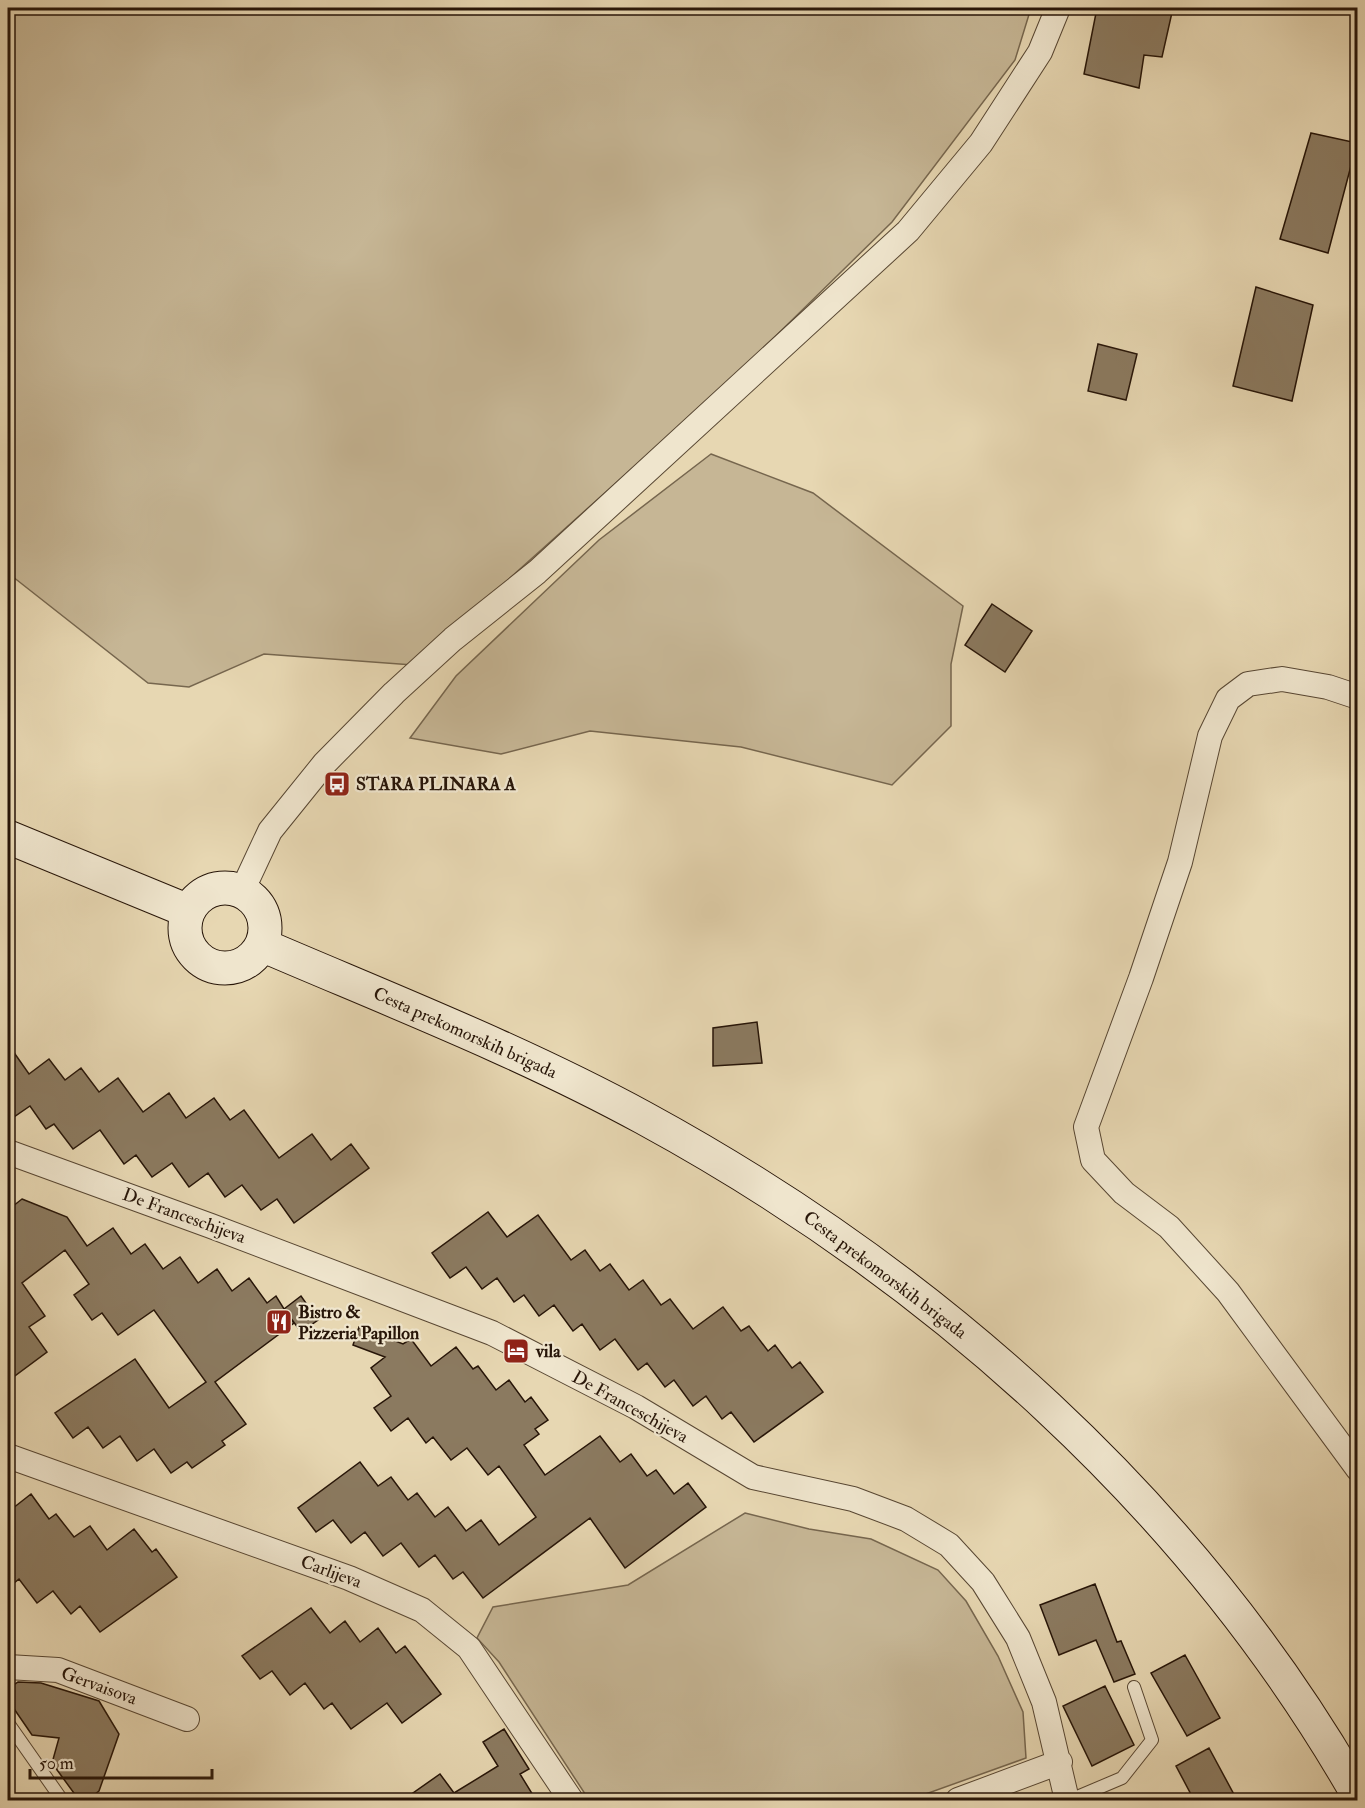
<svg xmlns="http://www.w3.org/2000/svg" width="1365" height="1808" font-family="'IM FELL Double Pica',serif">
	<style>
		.green { fill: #c6b695; stroke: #76664e; stroke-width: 1.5 }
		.building { fill: #8b7a60; stroke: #271508; stroke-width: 1.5 }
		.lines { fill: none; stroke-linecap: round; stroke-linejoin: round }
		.lane-casing { stroke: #574632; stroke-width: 14 }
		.street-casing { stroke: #574632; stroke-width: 26 }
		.secondary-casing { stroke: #271508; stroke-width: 35 }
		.lane { stroke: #efe5cd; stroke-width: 12 }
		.street { stroke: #efe5cd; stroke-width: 24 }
		.secondary { stroke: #efe5cd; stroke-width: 33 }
		.labels { text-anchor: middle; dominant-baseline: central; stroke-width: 4.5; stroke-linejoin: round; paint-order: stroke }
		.poi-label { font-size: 18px; font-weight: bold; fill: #271508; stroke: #efe5cd; text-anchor: start }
		.street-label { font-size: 18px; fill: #271508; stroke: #efe5cd }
	</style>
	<rect width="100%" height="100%" fill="#e7d7b2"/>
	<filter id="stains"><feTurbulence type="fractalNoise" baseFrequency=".00333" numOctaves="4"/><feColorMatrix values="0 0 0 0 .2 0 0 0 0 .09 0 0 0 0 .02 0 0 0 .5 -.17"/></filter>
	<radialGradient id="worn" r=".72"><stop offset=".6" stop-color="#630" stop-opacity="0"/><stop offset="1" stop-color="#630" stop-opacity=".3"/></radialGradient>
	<path class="green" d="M8 8H1031L1015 60 892 222 733 378 413 665 264 654 189 687 148 683 8 573Z
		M711 454 813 493 963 606 951 664V726L892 785 741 747 590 731 501 754 410 738 456 676 599 540Z
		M745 1513 809 1529 871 1539 938 1570 966 1601 998 1656 1023 1712 1026 1758 909 1800H589L499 1662 477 1638 493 1607 628 1585Z"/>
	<path class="building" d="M1097 8H1173L1162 57 1144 55 1139 88 1084 74Z
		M1311 133 1357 143 1328 253 1280 239Z
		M1256 287 1313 305 1292 401 1233 386Z
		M1098 344 1137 354 1126 400 1088 391Z
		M992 604 1032 631 1005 672 965 645Z
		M757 1022 762 1063 713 1066V1028Z
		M8 1044 29 1074 49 1059 65 1080 81 1068 99 1092 118 1078 143 1112 169 1093 186 1118 214 1098 230 1120 244 1110 279 1158 312 1134 331 1160 351 1144 369 1168 294 1223 277 1199 261 1210 242 1185 225 1197 208 1173 189 1187 172 1163 152 1177 136 1155 124 1164 100 1130 73 1149 54 1124 46 1129 30 1106 8 1121Z
		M22 1199 67 1217 87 1246 113 1228 131 1254 145 1244 163 1269 180 1257 198 1283 217 1269 232 1291 249 1278 267 1303 276 1296 284 1309 301 1296 318 1320 301 1332 287 1313 294 1323 215 1382 246 1424 222 1441 225 1445 192 1468 187 1462 171 1473 154 1449 137 1461 120 1436 103 1448 88 1427 73 1438 55 1413 135 1359 169 1408 206 1382 154 1310 118 1335 102 1313 92 1320 74 1295 89 1284 65 1250 22 1283 45 1316 29 1327 47 1352 8 1381V1210Z
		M488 1212 507 1237 538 1215 571 1260 585 1250 600 1271 610 1264 629 1290 643 1280 661 1305 670 1299 693 1329 723 1307 741 1331 749 1326 768 1351 775 1345 792 1368 800 1362 823 1392 754 1442 731 1412 722 1419 706 1396 693 1406 674 1380 665 1387 647 1363 638 1370 615 1339 600 1350 582 1324 573 1331 554 1305 539 1316 524 1295 514 1302 497 1278 482 1289 466 1267 450 1278 432 1253Z
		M359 1327 403 1344 411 1339 431 1366 456 1347 473 1369 478 1366 496 1390 509 1380 525 1402 531 1397 548 1420 535 1429 539 1434 524 1445 545 1475 600 1436 620 1462 631 1454 647 1476 656 1470 674 1494 688 1483 706 1507 625 1568 590 1518 483 1598 463 1572 453 1579 435 1555 419 1567 401 1543 383 1556 365 1532 351 1543 333 1520 316 1532 298 1508 360 1462 378 1486 391 1477 408 1500 417 1493 435 1517 448 1507 466 1531 481 1520 499 1545 536 1517 499 1466 488 1475 467 1448 451 1460 433 1437 426 1443 408 1418 391 1431 374 1408 391 1396 371 1368 385 1357 353 1345Z
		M31 1494 49 1519 56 1514 74 1537 90 1526 107 1550 134 1529 152 1552 156 1549 177 1577 100 1632 80 1606 71 1614 53 1591 37 1603 19 1579 8 1588V1512Z
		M1095 1584 1117 1642 1121 1641 1135 1674 1114 1682 1096 1640 1059 1655 1040 1605Z
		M311 1608 330 1633 345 1621 360 1642 378 1628 396 1653 405 1646 441 1694 402 1723 387 1703 351 1729 332 1703 324 1709 305 1683 290 1695 272 1671 260 1679 242 1656Z
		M1185 1655 1220 1718 1187 1736 1151 1673Z
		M18 1682 41 1683 99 1701 119 1734 99 1791 87 1800H79L52 1763 59 1738 32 1735 8 1700V1689Z
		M1105 1686 1134 1745 1092 1766 1063 1706Z
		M504 1729 529 1769 520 1774 536 1800H403L440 1774 454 1793 498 1766 483 1742Z
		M1209 1748 1237 1800H1194L1176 1766Z"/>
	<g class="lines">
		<defs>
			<path id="lane" d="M8 1723 62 1800
				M1070 1800 1122 1778 1152 1740 1134 1687"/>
			<path id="street" d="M1358 697 1328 687 1282 679 1248 684 1228 699 1210 736 1180 862 1141 978 1086 1127 1093 1160 1124 1193 1169 1227 1228 1292 1358 1469
				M242 891 270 831 324 764 394 693 453 639 537 572 908 231 981 143 1040 52 1058 8
				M8 1152 211 1226 492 1333 636 1407 753 1477 853 1499 906 1519 949 1545 983 1582 1018 1638 1044 1702 1067 1800
				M8 1456 349 1578 422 1610 469 1648 571 1800
				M8 1667 58 1670 187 1719
				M958 1800 1060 1762"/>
			<path id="secondary" d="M8 837 188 911
				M185 928a40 40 0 1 1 80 0a40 40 0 1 1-80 0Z
				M262 945C390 1000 521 1051 644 1118 934 1276 1193 1506 1358 1795"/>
		</defs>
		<use href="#lane" class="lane-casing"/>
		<use href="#street" class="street-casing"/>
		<use href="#secondary" class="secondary-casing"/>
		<use href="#lane" class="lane"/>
		<use href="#street" class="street"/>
		<use href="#secondary" class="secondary"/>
	</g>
	<defs>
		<symbol id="bus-square" viewBox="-11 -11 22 22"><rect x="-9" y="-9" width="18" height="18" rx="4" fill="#8f2418" stroke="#efe5cd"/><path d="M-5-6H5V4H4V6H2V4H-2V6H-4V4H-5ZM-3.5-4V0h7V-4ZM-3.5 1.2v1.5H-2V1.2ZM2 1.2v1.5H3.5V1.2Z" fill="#fff"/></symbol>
		<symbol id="restaurant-square" viewBox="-11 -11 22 22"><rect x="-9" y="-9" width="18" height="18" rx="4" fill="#8f2418" stroke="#efe5cd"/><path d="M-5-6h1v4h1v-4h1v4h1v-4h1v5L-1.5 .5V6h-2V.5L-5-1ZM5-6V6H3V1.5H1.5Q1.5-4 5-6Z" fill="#fff"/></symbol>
		<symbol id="hotel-square" viewBox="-11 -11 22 22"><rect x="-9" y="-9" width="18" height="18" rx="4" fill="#8f2418" stroke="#efe5cd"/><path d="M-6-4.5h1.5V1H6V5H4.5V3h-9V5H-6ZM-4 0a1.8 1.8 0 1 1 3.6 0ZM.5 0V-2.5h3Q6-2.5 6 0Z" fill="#fff"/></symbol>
	</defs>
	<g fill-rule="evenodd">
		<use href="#bus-square" x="322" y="769" width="30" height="30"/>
		<use href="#restaurant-square" x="264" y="1307" width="30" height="30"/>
		<use href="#hotel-square" x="501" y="1336" width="30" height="30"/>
	</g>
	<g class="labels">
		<g class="poi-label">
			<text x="356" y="784">STARA PLINARA A</text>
			<text x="298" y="1312">Bistro &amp;<tspan x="298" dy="21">Pizzeria Papillon</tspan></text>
			<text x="536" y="1351">vila</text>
		</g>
		<g class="street-label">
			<text transform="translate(465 1033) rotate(24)">Cesta prekomorskih brigada</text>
			<text transform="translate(184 1216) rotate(20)">De Franceschijeva</text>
			<text transform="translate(885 1275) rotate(37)">Cesta prekomorskih brigada</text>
			<text transform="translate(630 1407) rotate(29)">De Franceschijeva</text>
			<text transform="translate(331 1572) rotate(20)">Carlijeva</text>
			<text transform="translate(99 1686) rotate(20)">Gervaisova</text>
		</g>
	</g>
	<rect width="1365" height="1808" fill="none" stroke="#e7d7b2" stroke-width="30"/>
	<rect x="9" y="9" width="1347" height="1790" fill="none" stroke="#271508" stroke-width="3"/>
	<rect x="15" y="15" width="1335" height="1778" fill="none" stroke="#271508" stroke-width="1.5"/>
	<path d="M30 1769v9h182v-9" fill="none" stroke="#271508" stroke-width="3"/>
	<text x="39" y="1769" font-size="18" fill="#271508" stroke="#efe5cd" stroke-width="4.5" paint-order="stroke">50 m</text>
	<rect width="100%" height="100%" filter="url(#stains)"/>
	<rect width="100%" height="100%" fill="url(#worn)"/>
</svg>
